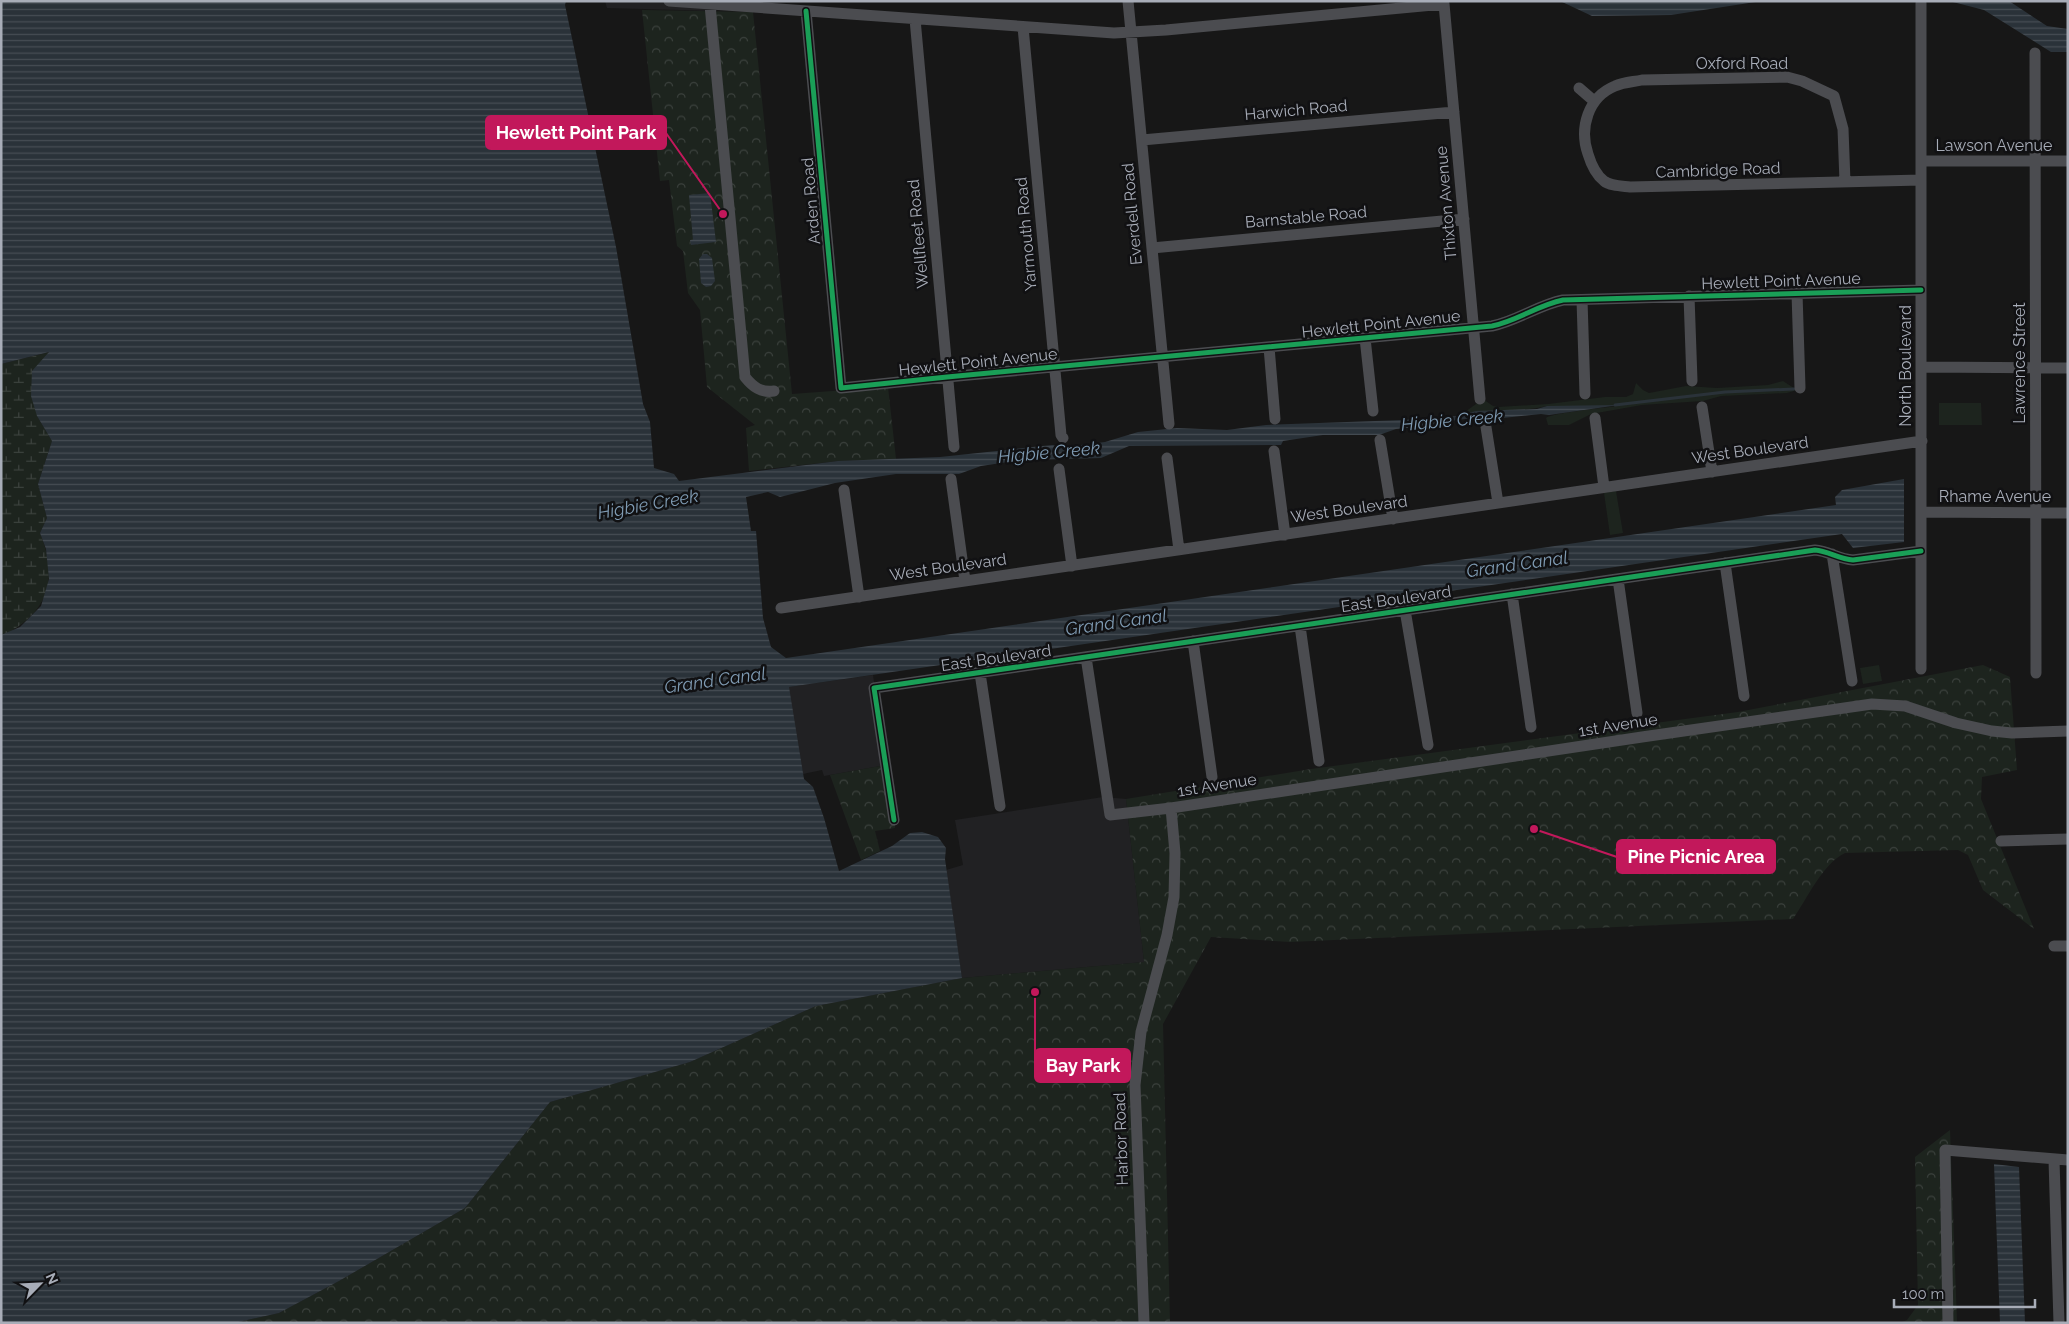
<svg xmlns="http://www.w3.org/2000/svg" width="2069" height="1324" font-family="Raleway,sans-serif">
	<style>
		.built { fill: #212123 }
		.green { fill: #1d241e }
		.wetland { fill: url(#wetland-marsh) }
		.park { fill: url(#park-crowns) }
		.water { fill: url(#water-rules) }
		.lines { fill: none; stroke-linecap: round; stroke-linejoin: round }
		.stream { stroke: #2a3239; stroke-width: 3 }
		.minor { stroke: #4b4c50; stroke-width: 11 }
		.cycleway-casing { stroke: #111113; stroke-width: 8 }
		.cycleway { stroke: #1a9f57; stroke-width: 5 }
		.labels { text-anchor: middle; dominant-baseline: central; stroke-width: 5; stroke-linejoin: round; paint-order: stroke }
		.street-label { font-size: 16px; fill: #a8adb8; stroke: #111113 }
		.water-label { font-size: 18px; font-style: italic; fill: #7f9bb3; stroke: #111113 }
		.leader { fill: none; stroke: #c2185b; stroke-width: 2 }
		.callout-dot { fill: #c2185b; stroke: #111113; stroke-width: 2 }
		.callout { fill: #c2185b; stroke: #c2185b; stroke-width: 2 }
		.callout-label { font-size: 18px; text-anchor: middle; font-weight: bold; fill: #fff }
	</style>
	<defs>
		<pattern id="wetland-marsh" width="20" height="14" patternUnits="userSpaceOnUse" patternTransform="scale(1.25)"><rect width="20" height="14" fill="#1d241e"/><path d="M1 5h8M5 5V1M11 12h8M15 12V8" fill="none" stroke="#3b413d"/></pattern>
		<pattern id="park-crowns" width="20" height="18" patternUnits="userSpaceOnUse" patternTransform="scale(1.25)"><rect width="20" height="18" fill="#1d241e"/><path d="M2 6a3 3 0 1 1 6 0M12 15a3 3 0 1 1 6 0" fill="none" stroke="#3b413d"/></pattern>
		<pattern id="water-rules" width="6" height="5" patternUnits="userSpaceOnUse" patternTransform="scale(1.25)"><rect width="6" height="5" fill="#2a3239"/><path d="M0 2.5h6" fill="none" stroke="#464d54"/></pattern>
	</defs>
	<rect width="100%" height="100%" fill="#171717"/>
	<path class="built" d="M605 1H718L717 11 607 8Z
		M873 675 886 765 824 776 822 770 803 774 788 687Z
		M1103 797 1126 799 1144 962 962 978 946 870 963 865 955 820Z"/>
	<path class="green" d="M1783 381 1797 390 1787 393 1721 396 1703 401 1642 405 1591 414 1569 425H1548L1546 418C1551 413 1604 408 1616 406H1547C1519 413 1490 408 1462 414L1483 399 1493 406 1498 407 1548 404 1605 397H1626L1633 394 1636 383 1643 390 1649 393 1686 386 1717 388 1768 385Z
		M1939 403H1981L1982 425H1939Z
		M1616 491 1623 533 1610 535 1604 493Z
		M1879 665 1882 681 1863 684 1860 668Z"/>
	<path class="wetland" d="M50 352 37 416 52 441 38 484 47 518 40 533C59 581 48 613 2 636L1 364Z"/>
	<path class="park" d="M642 10 753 12 792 394 888 387 896 459 838 461 749 471 746 428 755 425 707 387 700 310 688 293 683 251 677 246 669 180 660 181Z
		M1983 665 2010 677 2017 770 1982 777 1981 799 2034 929 1983 890 1968 855 1958 850 1845 853C1823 863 1807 899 1793 919L1290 942 1211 937 1163 1024 1170 1323H234L279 1313 339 1281 465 1208 550 1102 690 1062 816 1006 962 978 1144 962 1126 799 1311 769 1738 712Z
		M886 765 895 828 875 831 880 851 861 860 830 775Z
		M1950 1130 1957 1323H1900L1907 1320 1918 1305 1915 1157Z"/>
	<path class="water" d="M1 1H566L565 5 616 247 643 404 650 422 654 468 674 474 679 481 838 461 940 457 1052 445 1073 446 1105 442 1138 432 1177 428 1227 430 1266 425 1403 420 1457 416 1476 411 1537 409 1547 406 1619 405 1549 415 1541 414 1484 420 1481 417 1449 421 1428 426 1396 429 1379 435H1323L1283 441 1281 445 1129 446 1101 458 1021 460 981 466 959 474H896L835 483 780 497 768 492 746 497 751 531H756L763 618 771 647 786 658 1836 505 1835 497 1842 490 1904 479V542L1853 548 1842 534 789 687 804 779 813 787 824 818 839 871 892 846 910 833 922 832 938 837 946 848 945 859 962 978 816 1006 690 1062 550 1102 465 1208 339 1281 279 1313 234 1323H1V635L20 627 41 606 49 579 46 549 40 533 47 518 38 484 52 441 37 416 31 396 32 371 49 352 1 364Z
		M1560 1H1762L1671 15 1592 16Z
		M1949 1H2009L2047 26 2068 29V52H2051L1984 10Z
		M710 193 716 242 691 245 690 240H693L689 195Z
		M703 254H707L712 258 715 281 711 286 706 287 701 283 699 259Z
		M1994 1164 2019 1167 2025 1323H2000Z"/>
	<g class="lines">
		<path class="stream" d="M1615 405 1725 392 1794 389"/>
		<path class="minor" d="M669 1 1114 33 1166 30 1444 4 1480 399
			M1128 1 1169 424
			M1921 3V669
			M710 5 745 377C753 387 761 393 774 391
			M806 11 841 388 947 377 1492 326C1517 321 1538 305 1563 300L1921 290
			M915 19 954 447
			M1023 27 1061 435 1063 438
			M2035 53 2036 673
			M1579 88 1594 101
			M1142 140 1454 112
			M1921 161H2068
			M1845 182 1843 129 1834 96 1802 81 1787 77 1642 80C1633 82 1624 82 1615 86 1588 97 1579 128 1588 154 1591 164 1595 174 1604 181 1610 186 1622 186 1630 187L1921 180
			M1152 248 1464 219
			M1797 293 1800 388
			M1689 296 1692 381
			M1582 300 1585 394
			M1365 338 1373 411
			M1269 347 1275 419
			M1922 367 2068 368
			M1702 407 1712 472
			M1595 418 1604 487
			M1486 427 1498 503
			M1380 440 1393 519
			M1274 451 1285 535
			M1167 458 1179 550
			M1059 469 1072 566
			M951 479 965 581
			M844 490 859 597
			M1922 512 2068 513
			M1832 554 1852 681
			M1725 563 1744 696
			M1618 579 1637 713
			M1512 594 1531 727
			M781 608 1922 441
			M1405 610 1428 745
			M1300 626 1319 761
			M1193 641 1212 777
			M1086 657 1110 815 1171 808 1642 737 1872 704 1905 706 1956 723 1992 731 2012 733 2068 731
			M980 673 1000 806
			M894 820 874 688 1815 550C1828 551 1839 559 1853 560L1921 551
			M2001 841 2068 839
			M2054 946H2068
			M2054 1160 2059 1323
			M1144 1323 1135 1085 1141 1032 1167 935 1174 897 1175 853 1171 808
			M1948 1323 1945 1150 2068 1160"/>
		<defs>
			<path id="cycleway" d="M806 11 841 388 947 377 1492 326C1517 321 1538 305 1563 300L1921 290
				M894 820 874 688 1815 550C1828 551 1839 559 1853 560L1921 551"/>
		</defs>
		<use href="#cycleway" class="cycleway-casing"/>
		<use href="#cycleway" class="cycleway"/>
	</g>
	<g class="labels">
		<g class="street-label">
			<text x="1742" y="63">Oxford Road</text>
			<text transform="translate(1296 110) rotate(-5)">Harwich Road</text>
			<text x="1994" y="145">Lawson Avenue</text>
			<text transform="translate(1718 170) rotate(-2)">Cambridge Road</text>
			<text transform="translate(811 201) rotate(-95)">Arden Road</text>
			<text transform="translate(1446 203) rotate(-95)">Thixton Avenue</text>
			<text transform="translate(1132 214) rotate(-95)">Everdell Road</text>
			<text transform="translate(1306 217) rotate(-5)">Barnstable Road</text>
			<text transform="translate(918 234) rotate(-95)">Wellfleet Road</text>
			<text transform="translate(1026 234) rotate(-95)">Yarmouth Road</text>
			<text transform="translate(1781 281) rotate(-2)">Hewlett Point Avenue</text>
			<text transform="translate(1381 324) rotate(-6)">Hewlett Point Avenue</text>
			<text transform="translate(978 362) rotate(-6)">Hewlett Point Avenue</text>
			<text transform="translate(2019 363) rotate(-90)">Lawrence Street</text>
			<text transform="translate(1905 366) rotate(-90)">North Boulevard</text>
			<text transform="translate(1750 450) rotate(-8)">West Boulevard</text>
			<text x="1995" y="496">Rhame Avenue</text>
			<text transform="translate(1349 509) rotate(-8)">West Boulevard</text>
			<text transform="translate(948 567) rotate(-8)">West Boulevard</text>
			<text transform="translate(1396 599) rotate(-8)">East Boulevard</text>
			<text transform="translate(996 658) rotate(-8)">East Boulevard</text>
			<text transform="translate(1618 725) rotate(-9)">1st Avenue</text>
			<text transform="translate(1217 785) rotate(-9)">1st Avenue</text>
			<text transform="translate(1121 1139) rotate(-92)">Harbor Road</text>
		</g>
		<g class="water-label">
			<text transform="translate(1452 420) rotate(-5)">Higbie Creek</text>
			<text transform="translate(1049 452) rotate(-5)">Higbie Creek</text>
			<text transform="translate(648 504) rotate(-10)">Higbie Creek</text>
			<text transform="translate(1517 564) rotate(-8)">Grand Canal</text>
			<text transform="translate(1116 622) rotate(-8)">Grand Canal</text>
			<text transform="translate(715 680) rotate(-8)">Grand Canal</text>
		</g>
	</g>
	<path class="leader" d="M723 214L666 133M1534 829L1617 857M1035 992L1035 1065"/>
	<g class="callout-dot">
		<circle cx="723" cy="214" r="5"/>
		<circle cx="1534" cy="829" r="5"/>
		<circle cx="1035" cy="992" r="5"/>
	</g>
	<g class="callout">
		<rect x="486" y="116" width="180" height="33" rx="5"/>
		<rect x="1617" y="840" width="158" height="33" rx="5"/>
		<rect x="1035" y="1049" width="95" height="33" rx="5"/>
	</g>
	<g class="callout-label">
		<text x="576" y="139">Hewlett Point Park</text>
		<text x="1696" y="863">Pine Picnic Area</text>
		<text x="1083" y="1072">Bay Park</text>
	</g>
	<rect width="2069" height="1324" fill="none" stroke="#a8adb8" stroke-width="5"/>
	<g transform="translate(40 1284) rotate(66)" stroke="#111113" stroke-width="4" paint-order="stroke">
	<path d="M0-4L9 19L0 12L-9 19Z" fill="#a8adb8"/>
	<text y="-8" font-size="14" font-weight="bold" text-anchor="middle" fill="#a8adb8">N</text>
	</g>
	<path d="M1894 1299v8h141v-8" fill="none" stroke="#a8adb8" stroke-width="2.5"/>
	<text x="1902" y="1299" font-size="15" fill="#a8adb8" stroke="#111113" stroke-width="4" paint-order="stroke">100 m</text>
</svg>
